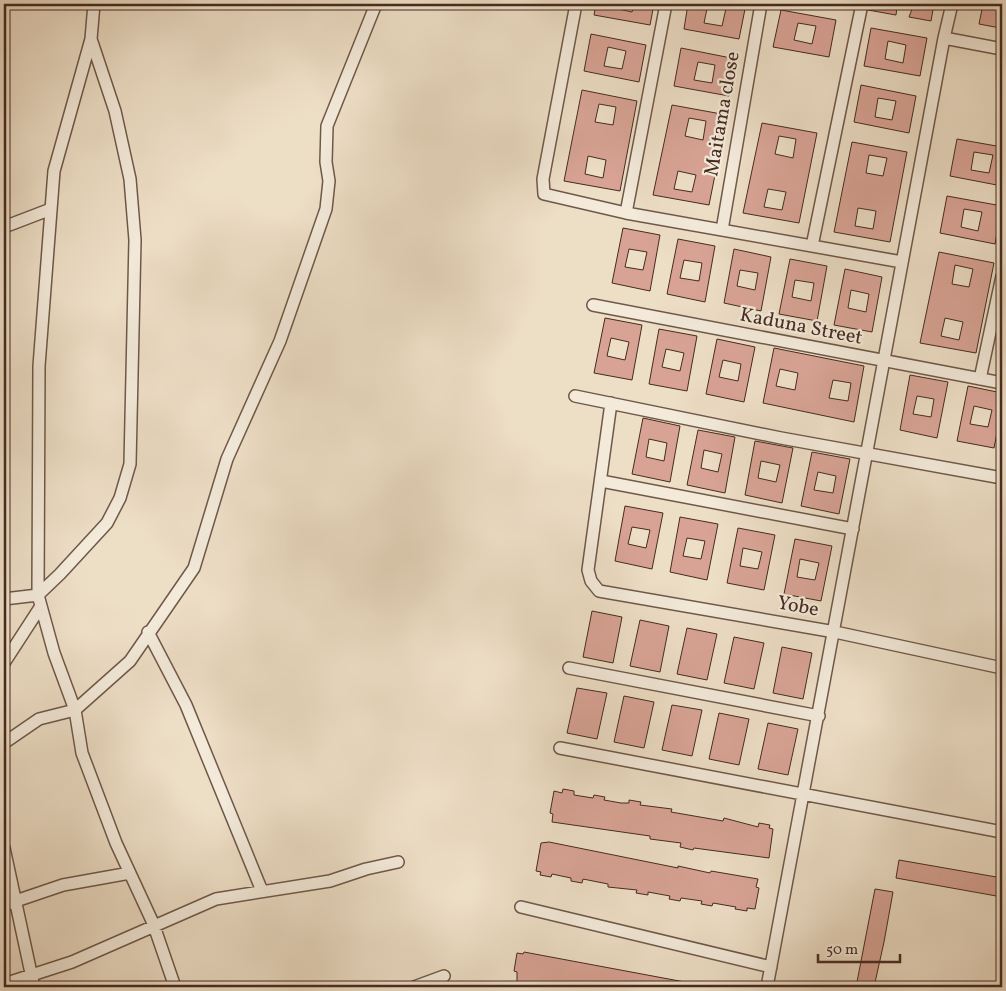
<svg xmlns="http://www.w3.org/2000/svg" width="1006" height="991" font-family="Vollkorn,serif">
	<style>
		.building { fill: #d8a395; stroke: #452b21; fill-rule: evenodd }
		.lines { fill: none; stroke-linecap: round; stroke-linejoin: round }
		.minor-casing { stroke: #6f584a; stroke-width: 14 }
		.minor { stroke: #f3eada; stroke-width: 11 }
		.labels { text-anchor: middle; dominant-baseline: central; stroke-width: 4.5; stroke-linejoin: round; paint-order: stroke }
		.street-label { font-size: 20px; fill: #452b21; stroke: #f3eada }
	</style>
	<rect width="100%" height="100%" fill="#eddec6"/>
	<filter id="stains"><feTurbulence type="fractalNoise" baseFrequency=".004" numOctaves="4"/><feColorMatrix values="0 0 0 0 .2 0 0 0 0 .09 0 0 0 0 .02 0 0 0 .5 -.17"/></filter>
	<radialGradient id="worn" r=".72"><stop offset=".6" stop-color="#630" stop-opacity="0"/><stop offset="1" stop-color="#630" stop-opacity=".3"/></radialGradient>
	<path class="building" d="M596 4H615L614 8 632 12 634 4H654L650 25 594 15Z
		M688 4H708L704 23 722 26 727 4H746L739 39 684 29Z
		M869 4H888L897 7 896 15 868 10Z
		M914 4H934L931 21 909 17Z
		M983 4H1002L1000 28 979 24Z
		M781 10 836 20 829 57 773 47ZM798 23 816 26 812 44 794 40Z
		M871 28 927 38 920 76 864 66ZM888 41 906 45 903 63 885 59Z
		M591 34 646 45 639 82 584 71ZM608 47 626 51 622 69 604 66Z
		M681 48 736 59 729 96 674 86ZM698 62 715 65 712 83 694 80Z
		M861 85 916 96 909 133 854 122ZM878 98 896 101 892 120 875 117Z
		M582 90 637 101 620 191 564 181ZM599 104 616 107 613 125 595 122ZM588 156 606 160 603 178 585 174Z
		M672 105 727 115 709 205 653 195ZM689 118 706 121 703 140 685 136ZM678 171 696 175 692 192 674 189Z
		M762 123 817 133 799 223 743 213ZM779 136 796 139 793 158 775 154ZM768 189 786 192 782 210 764 207Z
		M957 139 1002 147V186L950 176ZM974 152 993 155 989 173 971 170Z
		M852 142 907 152 890 242 834 232ZM869 155 887 158 883 176 866 173ZM858 208 876 211 873 229 855 226Z
		M947 196 1002 206 995 244 940 233ZM964 209 982 212 978 231 961 227Z
		M623 228 660 235 650 291 612 283ZM629 249 647 252 643 270 625 267Z
		M678 239 715 246 705 302 667 294ZM684 260 702 263 699 281 680 278Z
		M734 249 771 257 761 311 724 303ZM740 270 758 273 755 290 737 286Z
		M939 252 994 263 976 353 920 343ZM955 265 973 269 969 287 952 284ZM945 318 963 322 959 340 941 336Z
		M790 259 827 266 817 321 779 314ZM795 280 814 283 811 301 792 297Z
		M845 269 882 277 872 332 834 325ZM851 290 869 294 866 312 848 308Z
		M605 318 642 325 632 380 594 373ZM611 338 629 342 625 360 607 356Z
		M659 329 697 336 687 391 649 384ZM666 349 684 353 680 371 662 367Z
		M717 339 755 347 744 402 706 394ZM723 360 741 364 738 381 719 377Z
		M774 348 864 366 854 422 763 403ZM780 369 798 373 795 390 776 386ZM833 380 851 383 848 401 829 398Z
		M910 375 948 382 937 438 900 430ZM917 396 934 399 931 417 913 414Z
		M968 386 1002 393V408L994 448 957 441ZM974 406 992 410 988 427 970 424Z
		M643 418 680 426 670 482 632 474ZM649 439 667 443 664 461 646 457Z
		M698 430 735 437 725 493 687 485ZM704 450 722 454 718 472 701 468Z
		M755 441 793 448 782 503 745 495ZM761 461 780 465 776 482 758 478Z
		M812 452 850 459 839 514 801 506ZM818 472 836 476 833 493 814 490Z
		M625 506 663 513 652 569 615 561ZM632 527 650 530 646 548 628 544Z
		M680 517 718 524 707 580 670 572ZM687 538 705 541 701 559 683 556Z
		M738 528 775 535 764 590 727 583ZM743 548 762 552 758 569 740 566Z
		M795 539 832 546 821 601 784 594ZM800 559 819 563 815 580 797 577Z
		M592 611 622 617 613 663 583 657Z
		M640 620 669 626 660 672 630 666Z
		M687 628 717 634 707 680 677 674Z
		M734 637 764 643 754 689 724 683Z
		M782 647 812 653 803 699 773 693Z
		M577 688 607 693 597 739 567 733Z
		M624 696 654 702 644 748 614 742Z
		M672 705 702 710 692 756 662 750Z
		M719 713 749 719 739 765 709 759Z
		M768 723 798 729 788 775 758 769Z
		M563 789 574 791V795L593 798 594 795 605 797 604 800 621 803H629V800L641 802 640 805 672 809 671 812 723 821 724 818 758 827 759 823 770 825 769 828 773 829 769 858 694 848 693 850 680 847 681 843 650 839V836L552 822 553 814 550 813 554 791 562 793Z
		M549 842 678 868V866L710 873 711 871 758 879 756 887 759 888 755 909 747 908V911L735 909 736 907 713 903 712 906 701 904 702 901 681 898 680 901 669 899 670 896 648 892V895L636 893 637 890 608 887V884L583 879 582 883 571 881V878L552 874 551 877 540 875 541 872 536 871 541 843Z
		M899 860 1002 878V897L896 878Z
		M875 889 893 892 884 942 874 987H856Z
		M524 952 690 983V987L517 986V972L514 971 517 953 523 954Z"/>
	<g class="lines">
		<defs>
			<path id="minor" d="M94 4 91 39 54 171 39 366 38 595 54 653 75 710 82 753 116 843 153 923 175 987
				M576 4 543 179 544 194 626 213 902 262
				M944 38 1002 49
				M626 213 666 4
				M4 227 51 209
				M722 230 761 4
				M812 246 862 4
				M593 305 1002 383
				M980 379 1002 276
				M575 396 781 438 1002 478
				M611 403 588 570 591 581 599 591 835 632 1002 668
				M601 481 853 529
				M4 599 38 595 60 574 107 523 120 498 130 464 135 240 130 179 115 111 91 39
				M148 632 186 705 262 891
				M4 663 41 606
				M569 668 819 716
				M4 743 39 719 75 710 130 661 194 568 227 459 280 341 326 209 329 181 326 162 327 126 376 4
				M560 748 1002 832
				M4 848 34 987
				M4 905 63 885 130 873
				M521 907 771 967
				M4 984 72 962 216 899 330 881 366 869 398 862
				M414 987 444 976
				M767 987 944 38 952 4"/>
		</defs>
		<use href="#minor" class="minor-casing"/>
		<use href="#minor" class="minor"/>
	</g>
	<g class="labels">
		<g class="street-label">
			<text transform="translate(723 114) rotate(-80)">Maitama close</text>
			<text transform="translate(801 327) rotate(11)">Kaduna Street</text>
			<text transform="translate(798 607) rotate(10)">Yobe</text>
		</g>
	</g>
	<rect width="1006" height="991" fill="none" stroke="#eddec6" stroke-width="20"/>
	<rect x="5" y="5" width="996" height="981" fill="none" stroke="#452b21" stroke-width="2.5"/>
	<rect x="10" y="10" width="986" height="971" fill="none" stroke="#452b21"/>
	<path d="M818 954v8h82v-8" fill="none" stroke="#452b21" stroke-width="2.5"/>
	<text x="826" y="954" font-size="15" fill="#452b21" stroke="#f3eada" stroke-width="4" paint-order="stroke">50 m</text>
	<rect width="100%" height="100%" filter="url(#stains)"/>
	<rect width="100%" height="100%" fill="url(#worn)"/>
</svg>
